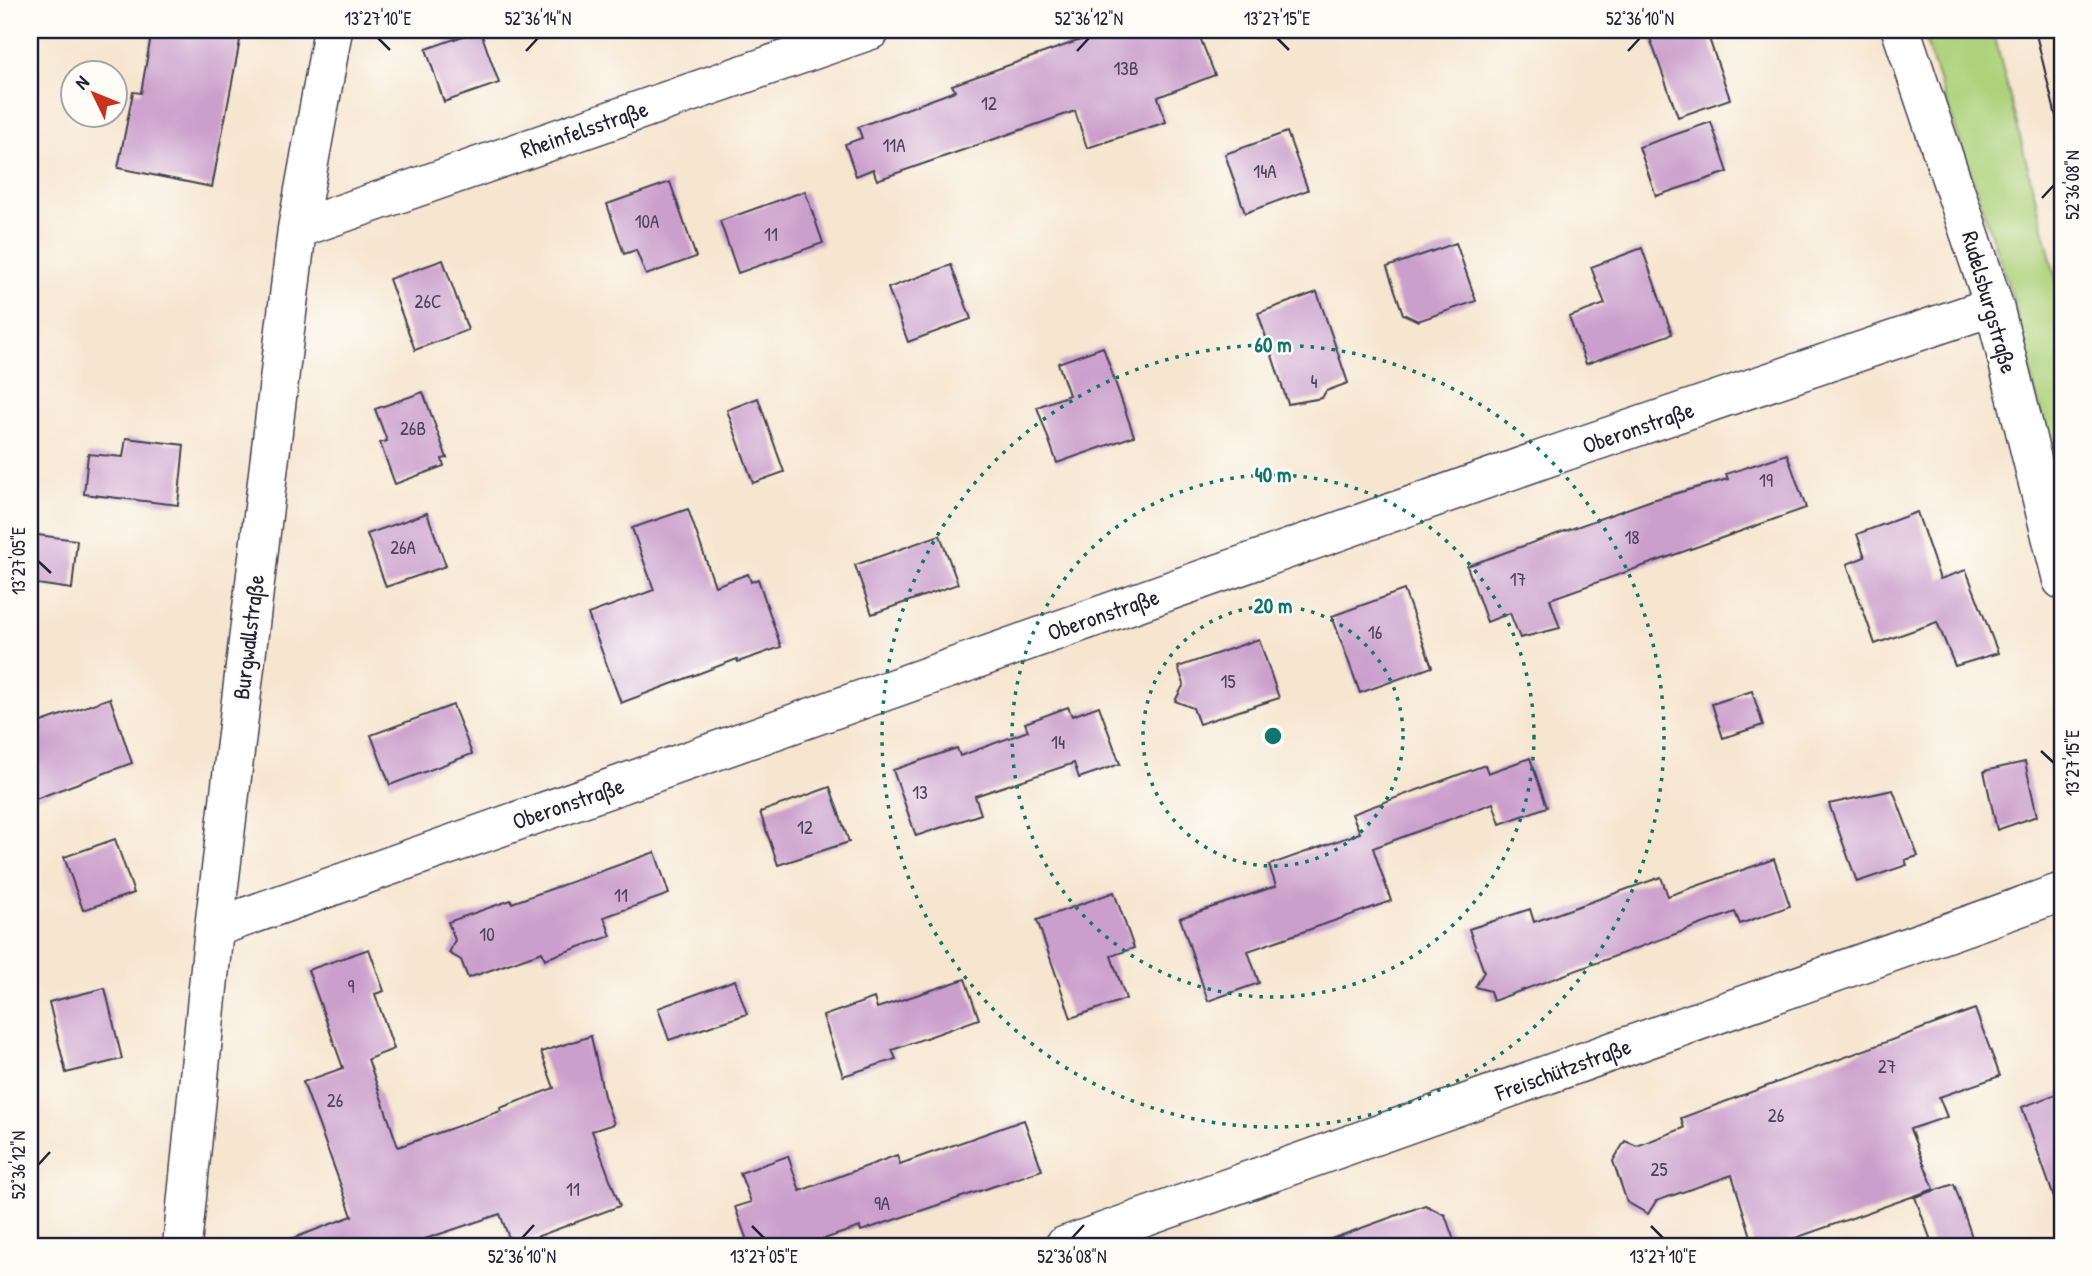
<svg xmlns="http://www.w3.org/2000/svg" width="2092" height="1276" font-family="'Patrick Hand',sans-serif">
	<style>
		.green { fill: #aed27b; stroke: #687a5b; stroke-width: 2 }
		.building { fill: #ca9fcc }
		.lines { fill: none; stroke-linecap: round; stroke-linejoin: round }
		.minor-casing { stroke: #423f51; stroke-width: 41 }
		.minor { stroke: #fff; stroke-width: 38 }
		.tram { stroke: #22223b; stroke-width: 2 }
		.ticks { fill: none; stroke: #22223b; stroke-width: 2.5 }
		.ring { fill: none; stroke: #0f766e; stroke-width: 3.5; stroke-dasharray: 3.5 7 }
		.labels { text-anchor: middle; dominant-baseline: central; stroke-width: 5; stroke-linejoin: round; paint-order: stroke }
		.number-label { font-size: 19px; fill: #4c415f }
		.street-label { font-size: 23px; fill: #22223b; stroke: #fdfcf7 }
		.centre { fill: #0f766e; stroke: #fdfcf7; stroke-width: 3.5 }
		.ring-label { font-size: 21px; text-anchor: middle; font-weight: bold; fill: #0f766e; stroke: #fdfcf7; stroke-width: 5; stroke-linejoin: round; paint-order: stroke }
		.neatline { fill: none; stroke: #22223b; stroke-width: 2.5 }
		.ticks-label { font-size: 18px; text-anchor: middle; fill: #22223b }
	</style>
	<rect width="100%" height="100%" fill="#fdfcf7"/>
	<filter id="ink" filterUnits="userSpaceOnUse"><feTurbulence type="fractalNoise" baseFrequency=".0143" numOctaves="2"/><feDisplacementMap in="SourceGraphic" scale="14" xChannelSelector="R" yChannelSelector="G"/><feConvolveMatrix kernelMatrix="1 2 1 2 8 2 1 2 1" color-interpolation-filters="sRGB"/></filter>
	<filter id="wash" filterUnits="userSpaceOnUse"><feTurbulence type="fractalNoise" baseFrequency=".00686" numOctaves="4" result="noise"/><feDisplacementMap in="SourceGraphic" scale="28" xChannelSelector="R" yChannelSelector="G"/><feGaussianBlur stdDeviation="1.57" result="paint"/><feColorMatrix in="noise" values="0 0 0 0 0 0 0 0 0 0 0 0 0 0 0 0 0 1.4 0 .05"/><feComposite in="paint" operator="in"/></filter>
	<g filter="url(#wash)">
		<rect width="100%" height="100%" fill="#f6e5cf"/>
		<path class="green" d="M1922 30H1993L2062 303V504L2013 299Z"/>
		<g id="blocks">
			<path class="building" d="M152 30H242L212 187 118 168 133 92 141 93Z
				M480 30 499 83 444 102 426 49Z
				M1109 30H1197L1215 75 1158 97 1166 122 1087 148 1075 111 877 180 873 169 856 176 845 144 862 138 858 127 955 91 952 85Z
				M1647 30H1706L1730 99 1678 117Z
				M1711 122 1728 172 1656 196 1639 147Z
				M1287 132 1308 190 1245 213 1225 154Z
				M670 182 696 257 646 275 636 250 624 254 607 204Z
				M805 191 823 243 738 273 720 221Z
				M1456 243 1476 301 1418 321 1403 314 1387 267Z
				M1642 248 1672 334 1586 364 1569 317 1605 304 1591 267Z
				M443 260 468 330 415 350 389 279Z
				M951 265 971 319 908 342 888 288Z
				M1317 292 1348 383 1326 391 1322 398 1288 404 1258 313Z
				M1103 347 1134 436 1057 463 1037 407 1069 395 1058 363Z
				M423 392 447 458 442 459 444 466 395 484 380 443 387 441 375 409Z
				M758 398 784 472 753 483 727 410Z
				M126 438 184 445 178 505 84 494 88 454 123 457Z
				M1787 454 1806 508 1550 599 1560 628 1520 638 1510 613 1487 622 1467 566 1652 500 1728 479 1726 474Z
				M688 509 715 586 748 574 751 582 758 579 781 647 738 662 737 659 621 703 588 614 654 590 632 528Z
				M1917 512 1940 579 1966 570 1998 653 1955 666 1937 622 1875 644 1847 564 1865 557 1857 534Z
				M427 513 446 566 386 587 367 534Z
				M30 534 77 540 72 589 30 583Z
				M940 535 958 584 872 614 855 565Z
				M1404 590 1432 667 1360 693 1332 616Z
				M1259 639 1279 698 1199 724 1193 708 1175 701 1184 684 1178 667Z
				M1752 691 1763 725 1723 738 1712 704Z
				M110 698 132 763 30 801V726Z
				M453 705 472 754 390 785 371 735Z
				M1099 706 1120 764 1079 778 1074 763 975 796 981 814 916 836 893 770 957 748 960 756 1028 731 1025 723 1068 707 1072 716Z
				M1530 758 1547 807 1500 824 1493 803 1373 848 1391 901 1248 951 1259 983 1208 1001 1180 918 1276 886 1269 865 1360 833 1352 814 1485 765 1488 773Z
				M2025 762 2037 816 1997 830 1984 771Z
				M830 787 849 842 778 865 760 812Z
				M1893 790 1918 856 1905 860 1907 865 1857 882 1829 804Z
				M115 839 134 893 83 910 64 857Z
				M655 852 669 894 604 917 611 936 545 959 542 952 468 978 461 960 449 953 455 940 448 922 511 900 512 903Z
				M1774 859 1790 906 1740 924 1735 912 1493 1001 1490 991 1475 987 1484 972 1469 929 1530 909 1534 922 1661 877 1668 896Z
				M1114 892 1134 948 1111 956 1126 999 1071 1018 1037 920Z
				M369 949 384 991 375 994 394 1049 368 1059 398 1147 501 1111 500 1108 554 1088 541 1052 591 1036 604 1096 614 1124 592 1131 620 1206 512 1246 500 1214 404 1246H281V1243L352 1216 303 1082 343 1068 308 970Z
				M965 979 979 1019 892 1050 896 1059 843 1076 823 1016 874 998 877 1008Z
				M735 980 747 1014 669 1040 658 1008Z
				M105 988 122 1059 66 1073 49 1002Z
				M1975 1009 2000 1076 1939 1097 1947 1117 1910 1129 1934 1189 1773 1246H1754L1732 1175 1656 1201 1648 1214 1627 1202 1613 1161 1625 1141 1637 1146 1684 1128 1681 1118Z
				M2062 1092V1205L2057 1206 2022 1107Z
				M1024 1120 1042 1170 861 1231 860 1227 803 1246H749L735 1207 751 1202 740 1173 788 1156 800 1191 897 1155 900 1164Z
				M1954 1184 1975 1246H1933L1915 1197Z
				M1425 1205 1445 1215 1456 1246H1324L1323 1242Z"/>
		</g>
	</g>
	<g filter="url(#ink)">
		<use href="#blocks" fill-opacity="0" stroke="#423f51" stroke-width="2"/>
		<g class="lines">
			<defs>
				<path id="minor" d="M1901 30 1994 306 2062 580
					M297 229 871 30
					M214 928 1566 451 1994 306
					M182 1246 214 928 297 229 333 30
					M1064 1246 2062 892"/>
			</defs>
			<use href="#minor" class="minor-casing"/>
			<use href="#minor" class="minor"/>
			<path class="tram" d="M2035 30 2062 141"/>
		</g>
	</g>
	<path class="ticks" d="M378 38 390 50M1277 38 1289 50M526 51 538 38M1077 51 1089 38M1628 51 1640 38M2042 198 2054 185M38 561 51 573M2041 751 2054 763M38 1165 50 1152M752 1226 764 1238M1651 1226 1663 1238M522 1238 534 1225M1072 1238 1084 1225"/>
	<g class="ring">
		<circle cx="1273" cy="736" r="130"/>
		<circle cx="1273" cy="736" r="261"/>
		<circle cx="1273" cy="736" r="391"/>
	</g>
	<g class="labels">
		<g class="number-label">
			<text x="1126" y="68">13B</text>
			<text x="989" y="103">12</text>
			<text x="894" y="145">11A</text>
			<text x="1265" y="171">14A</text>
			<text x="647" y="221">10A</text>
			<text x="771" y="234">11</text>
			<text x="428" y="301">26C</text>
			<text x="1314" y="381">4</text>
			<text x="413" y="428">26B</text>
			<text x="1766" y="480">19</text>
			<text x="1632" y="537">18</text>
			<text x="403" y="547">26A</text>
			<text x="1518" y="579">17</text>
			<text x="1375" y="632">16</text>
			<text x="1228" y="681">15</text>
			<text x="1058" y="742">14</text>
			<text x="920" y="792">13</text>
			<text x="805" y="827">12</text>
			<text x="621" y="895">11</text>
			<text x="487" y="934">10</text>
			<text x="351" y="986">9</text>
			<text x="1887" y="1066">27</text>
			<text x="335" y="1100">26</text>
			<text x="1776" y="1115">26</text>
			<text x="1659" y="1169">25</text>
			<text x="573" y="1189">11</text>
			<text x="882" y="1203">9A</text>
		</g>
		<g class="street-label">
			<text transform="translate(584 129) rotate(-19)">Rheinfelsstraße</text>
			<text transform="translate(1990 302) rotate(74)">Rudelsburgstraße</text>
			<text transform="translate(1638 427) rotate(-19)">Oberonstraße</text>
			<text transform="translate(1103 614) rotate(-19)">Oberonstraße</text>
			<text transform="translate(248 637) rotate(-83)">Burgwallstraße</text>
			<text transform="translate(568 803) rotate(-19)">Oberonstraße</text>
			<text transform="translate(1563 1069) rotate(-20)">Freischützstraße</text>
		</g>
	</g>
	<circle cx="1273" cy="736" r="10" class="centre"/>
	<g class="ring-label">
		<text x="1273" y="352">60 m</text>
		<text x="1273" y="482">40 m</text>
		<text x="1273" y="613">20 m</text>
	</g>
	<rect width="2092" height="1276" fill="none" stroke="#fdfcf7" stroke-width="77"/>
	<g transform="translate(94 94) rotate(313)"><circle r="33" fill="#fdfcf7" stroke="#a5a5ac" stroke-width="2"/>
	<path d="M0-5L12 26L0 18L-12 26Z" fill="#c8321e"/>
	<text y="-10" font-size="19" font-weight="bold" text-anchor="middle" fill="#22223b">N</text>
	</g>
	<rect x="38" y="38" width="2016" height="1200" class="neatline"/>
	<g class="ticks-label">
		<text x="378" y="25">13°27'10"E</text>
		<text x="538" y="25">52°36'14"N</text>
		<text x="1089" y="25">52°36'12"N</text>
		<text x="1277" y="25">13°27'15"E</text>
		<text x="1640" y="25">52°36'10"N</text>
		<text transform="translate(2073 185) rotate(-90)" y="6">52°36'08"N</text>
		<text transform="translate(19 561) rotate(-90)" y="6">13°27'05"E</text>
		<text transform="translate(2073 763) rotate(-90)" y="6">13°27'15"E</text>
		<text transform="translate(19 1165) rotate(-90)" y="6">52°36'12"N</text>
		<text x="522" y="1263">52°36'10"N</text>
		<text x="764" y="1263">13°27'05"E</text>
		<text x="1072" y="1263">52°36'08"N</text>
		<text x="1663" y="1263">13°27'10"E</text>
	</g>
</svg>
